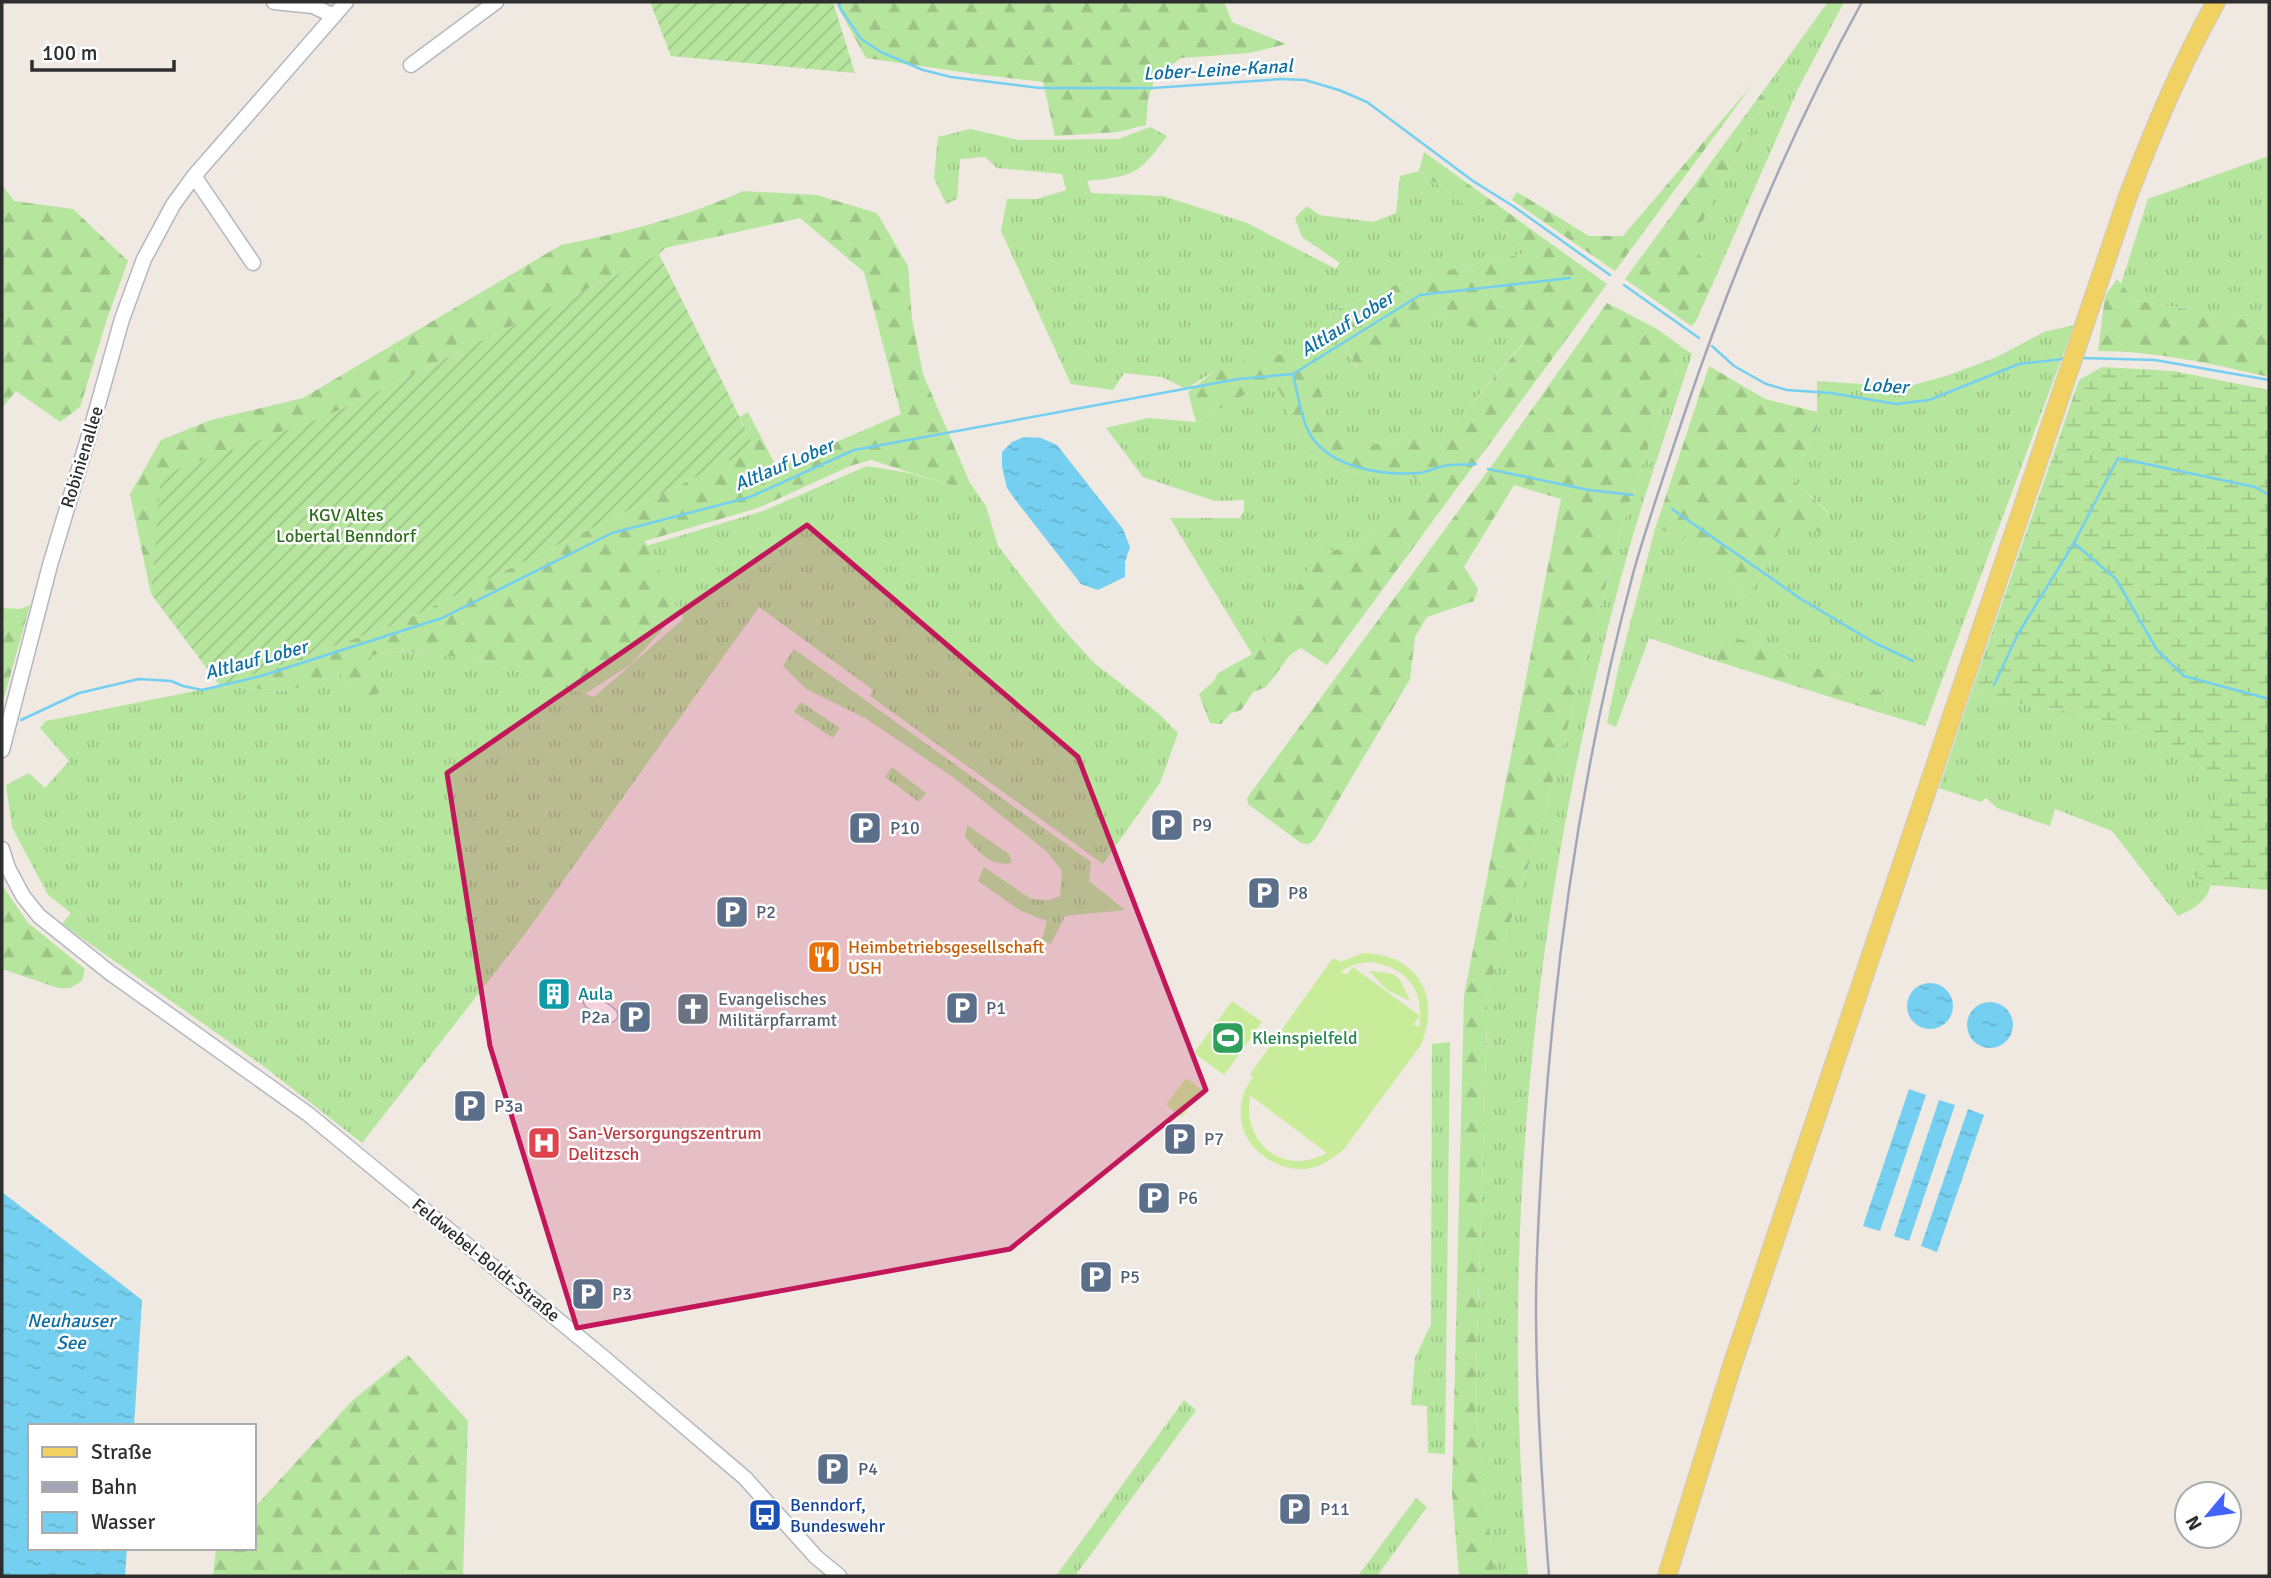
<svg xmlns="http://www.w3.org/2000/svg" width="2271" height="1578" font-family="Signika,sans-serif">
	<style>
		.grass { fill: url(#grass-tufts) }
		.forest { fill: url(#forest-firs) }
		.wetland { fill: url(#wetland-marsh) }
		.garden { fill: url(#garden-furrows) }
		.pitch { fill: #c9ec9a; fill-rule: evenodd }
		.water { fill: url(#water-ripples) }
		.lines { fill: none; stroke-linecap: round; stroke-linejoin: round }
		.stream { stroke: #75cff0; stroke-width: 2.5 }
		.minor-casing { stroke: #b4b7c1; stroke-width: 17 }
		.major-casing { stroke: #c9c9c9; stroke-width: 20 }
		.minor { stroke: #fff; stroke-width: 14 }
		.major { stroke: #f2d163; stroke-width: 18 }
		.rail { stroke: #a3a6b8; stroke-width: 2.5 }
		.marked { fill: #c2185b; fill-opacity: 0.2; stroke: #c2185b; stroke-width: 5; stroke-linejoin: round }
		.labels { text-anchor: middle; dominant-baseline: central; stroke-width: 5; stroke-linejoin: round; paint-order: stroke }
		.street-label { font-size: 18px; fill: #2e2e2e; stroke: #fff }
		.park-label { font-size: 18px; fill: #2c6e1b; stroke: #fff }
		.service-label { font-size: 18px; fill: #4e5e75; stroke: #fff; text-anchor: start }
		.food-label { font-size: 18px; fill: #c56008; stroke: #fff; text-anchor: start }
		.culture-label { font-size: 18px; fill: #0d838f; stroke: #fff; text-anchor: start }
		.worship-label { font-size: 18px; fill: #5b616d; stroke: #fff; text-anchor: start }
		.leisure-label { font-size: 18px; fill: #27864d; stroke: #fff; text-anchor: start }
		.health-label { font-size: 18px; fill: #be3a42; stroke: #fff; text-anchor: start }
		.transit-label { font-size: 18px; fill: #164399; stroke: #fff; text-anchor: start }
		.water-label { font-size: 19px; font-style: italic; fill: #0d6fa3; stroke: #fff }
	</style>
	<defs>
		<pattern id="grass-tufts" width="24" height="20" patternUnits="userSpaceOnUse" patternTransform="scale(1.75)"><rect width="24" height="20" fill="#b6e59e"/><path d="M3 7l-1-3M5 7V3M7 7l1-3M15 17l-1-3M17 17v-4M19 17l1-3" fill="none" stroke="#9dc588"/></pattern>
		<pattern id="forest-firs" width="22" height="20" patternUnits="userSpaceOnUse" patternTransform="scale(1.75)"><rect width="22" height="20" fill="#b6e59e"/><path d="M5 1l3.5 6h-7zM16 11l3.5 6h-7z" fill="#9dc588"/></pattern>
		<pattern id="wetland-marsh" width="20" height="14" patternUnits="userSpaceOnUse" patternTransform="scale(1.75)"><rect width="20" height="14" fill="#b6e59e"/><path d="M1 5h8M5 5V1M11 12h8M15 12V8" fill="none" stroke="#9dc588"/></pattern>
		<pattern id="garden-furrows" width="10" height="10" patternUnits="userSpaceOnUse" patternTransform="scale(1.75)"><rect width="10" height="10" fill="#b6e59e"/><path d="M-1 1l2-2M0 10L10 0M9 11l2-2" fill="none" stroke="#9dc588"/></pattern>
		<pattern id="water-ripples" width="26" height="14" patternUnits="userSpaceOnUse" patternTransform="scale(1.75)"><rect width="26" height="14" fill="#75cff0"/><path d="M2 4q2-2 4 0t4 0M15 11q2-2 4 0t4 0" fill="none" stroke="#66b2ce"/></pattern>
	</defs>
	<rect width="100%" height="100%" fill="#efe9e1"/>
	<path class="grass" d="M1828 2H1844L1798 89 1718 272 1690 246 1765 99 1761 94Z
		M1150 127 1167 136C1138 175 1135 176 1087 181L1091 193 1163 196 1247 223 1336 269 1340 263 1302 237 1295 218 1307 206 1319 215 1373 222 1396 213 1400 176 1419 171 1530 252 1413 278 1329 313 1357 368 1424 312 1524 342 1447 432 1360 447 1326 415 1312 355 1216 370 1186 389 1162 377 1124 373 1113 390 1071 384 1001 231 1007 199H1037L1066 190 1062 174 997 168 985 157 960 159 957 199 946 204 934 178 938 137 970 129 1018 140 1118 139Z
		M2269 156V327L2247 320 2134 300 2121 284 2148 199Z
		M2074 325 1925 726 1881 713 1887 694 1726 634 1716 661 1649 638 1616 727 1607 723 1618 670 1655 529 1684 534 1747 598 1782 526 1829 513 1793 480 1817 428V381L1906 387 1949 375 1997 357 2044 332Z
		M1683 348 1692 354C1668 427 1642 500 1622 574 1533 899 1499 1240 1528 1576H1495L1475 1407 1488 990 1539 833 1611 566 1635 485Z
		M1257 388 1279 390 1305 452 1351 472 1419 478 1421 485 1349 550 1260 650 1252 654 1170 518H1240L1244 510V500L1215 501 1143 477 1106 428 1148 418 1196 422Z
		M867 466 909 473 953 486 970 483 986 506 998 546 1057 622 1093 662 1158 713 1178 733 1160 783 1103 864 870 696 873 690 759 607 525 934 362 1143 266 1068 62 924 71 913 48 895 12 827 6 785 29 773 45 788 69 761 40 728 46 721 220 686 287 691 341 674 355 701 370 656 396 651 480 659 594 697 683 619 646 546 763 511Z
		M794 649 1091 862 1089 881 1125 910 1065 916 1051 944 1042 940 1047 921 1021 911 978 881 984 867 1031 899 1049 900 1060 896 1062 871 1046 851 957 780 865 718 806 689 783 666Z
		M1972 690 2011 703 2058 709 2126 726 2199 763 2221 788 2191 875 2211 885C2206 902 2194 909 2178 916L2112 831 2055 809 2050 826 1997 808 1986 798 1981 802 1939 788Z
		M801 702 840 728 833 738 794 712Z
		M892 767 926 793 919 802 885 777Z
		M967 825 1009 854 1012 863C990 867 979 852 965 837Z
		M1450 1042 1445 1454 1428 1453 1427 1406 1411 1405 1415 1358 1431 1324 1432 1044Z
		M1184 1400 1196 1410 1075 1576H1056Z
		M1416 1498 1427 1507 1377 1576H1358Z"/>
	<path class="forest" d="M835 2H1224L1232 22 1286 44 1250 53 1181 58 1155 78 1148 99 1146 125 1118 132 1055 136 1043 82 975 74 866 58Z
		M1752 85 1615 271 1512 200 1517 192 1589 236H1623Z
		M1761 94 1765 99 1690 246 1718 272 1696 321 1691 326 1625 279Z
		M1424 152 1607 284 1327 665 1301 648 1290 655 1266 687 1253 692 1241 710 1231 713 1221 724 1210 723 1199 694 1213 682 1218 673 1260 650 1320 550H1349L1421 484 1419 478 1351 472 1305 452 1279 390 1257 388 1196 422 1188 392 1216 370 1267 355H1313L1326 415 1360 447 1447 432 1524 343 1424 312 1358 369 1329 313 1413 278 1530 252 1419 171Z
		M2 185 14 201 73 209 128 261 107 319 80 407 60 422 16 391 2 408Z
		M743 191 817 195 877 213 908 266 912 319 923 374 970 483 953 486 871 460 850 466 758 508 645 541 679 611 631 664 585 694 480 659 396 651 370 656 385 691 355 702 341 674 287 691 219 686 399 623 755 448 740 417 748 412 777 468 901 414 864 272 800 218 665 248 659 254 331 414 162 475 151 594 130 494 161 440 211 420 303 398 561 245C618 234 690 216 743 191Z
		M2117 279 2134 300 2247 320 2269 327V377C2213 364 2156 351 2098 351L2105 296Z
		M1607 303 1657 329 1683 348 1635 485 1611 566 1539 833 1488 990 1475 1407 1495 1576H1459L1452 1492 1464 996 1561 499 1514 485 1464 567 1478 589 1474 601 1427 617 1415 637 1410 679 1316 838 1309 844 1301 843 1248 804 1247 798 1496 460Z
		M1709 366 1765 399 1817 412V428L1793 480 1829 514 1822 532 1782 526 1747 598 1684 535 1655 529Z
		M30 605 2 705V634L4 622 2 621V608L21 609Z
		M1726 634 1887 694 1881 713 1716 661Z
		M2 885 28 923 85 969 82 981 70 988H58L2 969Z
		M408 1355 468 1421 463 1576H213L216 1549 254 1548V1508L352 1401Z"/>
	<path class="wetland" d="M2102 367 2173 371 2269 390V890L2211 885 2191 875 2221 788 2199 763 2126 726 2058 709 2010 703 1972 690 2079 380Z"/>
	<path class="garden" d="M650 2H833L855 73 671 56Z
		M659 254 755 448 399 623 220 686 151 594 161 475 331 414Z"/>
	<path class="pitch" d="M1363 953C1418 955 1441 995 1421 1045L1344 1149C1334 1157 1324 1165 1311 1168 1300 1171 1285 1168 1275 1163 1240 1146 1230 1108 1253 1077L1250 1074 1333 958 1340 962ZM1370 962C1407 967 1425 990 1419 1027L1414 1024 1420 1016 1353 967 1346 975 1341 971 1355 964ZM1250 1096H1251L1327 1153C1284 1177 1242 1144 1250 1096Z
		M1369 971C1400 974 1397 972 1410 1001L1387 990Z
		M1232 1001 1262 1022 1224 1075 1194 1053Z
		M1186 1078 1202 1090 1182 1117 1166 1105Z"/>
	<path class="water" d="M1024 437 1041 438 1057 445 1123 529 1130 547 1125 562V577L1098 590 1081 584 1017 502 1007 488 1002 467V452L1012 442Z
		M1907 1006a23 23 0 1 1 46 0a23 23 0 1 1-46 0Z
		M1967 1025a23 23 0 1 1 46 0a23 23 0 1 1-46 0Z
		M1909 1089 1926 1095 1880 1231 1863 1226Z
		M1939 1100 1955 1105 1909 1241 1894 1236Z
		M1968 1109 1984 1115 1937 1252 1921 1246Z
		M2 1192 142 1300 134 1426H30V1548H127L125 1576H2Z"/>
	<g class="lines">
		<path class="stream" d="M839 2 840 8 861 39 881 52 923 70 951 77 1040 88H1153L1281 79 1305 80 1339 90 1367 102 1473 181 1513 206 1610 275
			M1624 285 1699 338
			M1712 346 1734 366 1766 384 1787 390 1831 393 1896 404 1929 400 2019 364 2063 359
			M2082 358 2155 360 2269 380
			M1293 374C1297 391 1300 410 1306 426 1322 467 1381 476 1418 473 1429 472 1439 466 1449 465 1458 464 1468 465 1476 464
			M1488 469 1589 490 1633 495
			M1672 509 1801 599 1875 643 1913 661
			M2074 543 2118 458 2255 487 2269 495
			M1994 685 2018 634 2074 543 2116 579 2157 650 2184 676 2269 699
			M21 720 79 693 139 679 171 681 183 686 202 690 261 676 442 618 612 533 750 497 854 450 1238 379 1293 374 1420 295 1570 278"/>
		<defs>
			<path id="minor" d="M274 2 313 6 334 16
				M411 65 496 2
				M194 176 253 263
				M2 750 50 565 93 422 122 319 144 259 173 205 194 176 346 2
				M2 849 8 868 23 896 39 916 109 972 308 1114 603 1357 745 1478 816 1557 839 1576
				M591 1001 610 1015"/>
			<path id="major" d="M1667 1576 1731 1369 2128 196C2154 129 2181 64 2216 2"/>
		</defs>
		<use href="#minor" class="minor-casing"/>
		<use href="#major" class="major-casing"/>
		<use href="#minor" class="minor"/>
		<use href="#major" class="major"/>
		<path class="rail" d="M1549 1576C1542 1486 1536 1397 1536 1307 1536 1247 1540 1187 1544 1127 1557 939 1585 753 1634 570 1649 518 1667 466 1684 415 1732 273 1790 133 1862 2"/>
	</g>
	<path class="marked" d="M807 525 1078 757 1206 1090 1010 1249 577 1328 490 1046 447 773Z"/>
	<defs>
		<symbol id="parking-square" viewBox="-11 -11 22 22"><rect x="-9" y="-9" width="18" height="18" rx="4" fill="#5c6f8a" stroke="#fff"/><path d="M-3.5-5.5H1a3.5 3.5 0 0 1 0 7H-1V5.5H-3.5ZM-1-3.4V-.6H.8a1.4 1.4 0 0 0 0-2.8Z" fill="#fff"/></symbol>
		<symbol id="restaurant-square" viewBox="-11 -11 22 22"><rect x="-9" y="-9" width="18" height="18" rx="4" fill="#e8710a" stroke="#fff"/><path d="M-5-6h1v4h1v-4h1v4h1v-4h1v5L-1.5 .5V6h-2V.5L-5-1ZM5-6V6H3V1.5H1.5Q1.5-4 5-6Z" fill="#fff"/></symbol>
		<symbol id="building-square" viewBox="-11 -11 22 22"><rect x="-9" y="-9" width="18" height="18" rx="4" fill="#0f9aa8" stroke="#fff"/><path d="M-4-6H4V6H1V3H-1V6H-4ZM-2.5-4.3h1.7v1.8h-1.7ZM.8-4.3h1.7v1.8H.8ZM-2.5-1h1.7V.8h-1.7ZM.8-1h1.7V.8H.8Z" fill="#fff"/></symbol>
		<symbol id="church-square" viewBox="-11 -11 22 22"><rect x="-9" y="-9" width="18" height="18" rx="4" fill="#6b7280" stroke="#fff"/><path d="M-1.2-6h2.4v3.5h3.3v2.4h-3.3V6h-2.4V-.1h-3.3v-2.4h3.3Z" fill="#fff"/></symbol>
		<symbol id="stadium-square" viewBox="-11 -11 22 22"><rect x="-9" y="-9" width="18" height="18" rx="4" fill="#2e9e5b" stroke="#fff"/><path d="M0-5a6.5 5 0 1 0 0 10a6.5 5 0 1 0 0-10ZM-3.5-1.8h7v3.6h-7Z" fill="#fff"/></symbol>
		<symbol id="hospital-square" viewBox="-11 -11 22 22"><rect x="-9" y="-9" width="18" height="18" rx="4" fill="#e0444e" stroke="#fff"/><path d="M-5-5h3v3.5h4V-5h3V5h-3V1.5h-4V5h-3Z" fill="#fff"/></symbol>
		<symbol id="bus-square" viewBox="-11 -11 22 22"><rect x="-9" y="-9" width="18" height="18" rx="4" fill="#1a4fb4" stroke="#fff"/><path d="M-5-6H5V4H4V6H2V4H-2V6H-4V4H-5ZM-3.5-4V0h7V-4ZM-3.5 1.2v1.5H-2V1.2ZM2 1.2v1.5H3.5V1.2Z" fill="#fff"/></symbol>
	</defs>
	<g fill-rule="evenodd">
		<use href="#parking-square" x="1148" y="806" width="38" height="38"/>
		<use href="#parking-square" x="846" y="809" width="38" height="38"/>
		<use href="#parking-square" x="1245" y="874" width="38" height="38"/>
		<use href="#parking-square" x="713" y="893" width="38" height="38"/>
		<use href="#restaurant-square" x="805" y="938" width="38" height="38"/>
		<use href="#building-square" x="535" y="975" width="38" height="38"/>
		<use href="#parking-square" x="943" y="989" width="38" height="38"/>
		<use href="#church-square" x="674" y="990" width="38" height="38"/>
		<use href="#parking-square" x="616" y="998" width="38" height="38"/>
		<use href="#stadium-square" x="1209" y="1019" width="38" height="38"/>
		<use href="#parking-square" x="451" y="1087" width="38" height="38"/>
		<use href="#parking-square" x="1161" y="1120" width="38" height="38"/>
		<use href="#hospital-square" x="525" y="1124" width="38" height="38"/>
		<use href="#parking-square" x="1135" y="1179" width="38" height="38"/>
		<use href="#parking-square" x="1077" y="1258" width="38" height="38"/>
		<use href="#parking-square" x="569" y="1275" width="38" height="38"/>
		<use href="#parking-square" x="814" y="1450" width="38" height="38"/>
		<use href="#parking-square" x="1276" y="1490" width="38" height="38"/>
		<use href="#bus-square" x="746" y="1496" width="38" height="38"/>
	</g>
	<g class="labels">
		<g class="street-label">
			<text transform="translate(82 457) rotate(-73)">Robinienallee</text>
			<text transform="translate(486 1260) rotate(39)">Feldwebel-Boldt-Straße</text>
		</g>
		<g class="park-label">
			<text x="346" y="515">KGV Altes<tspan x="346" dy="21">Lobertal Benndorf</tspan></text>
		</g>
		<g class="service-label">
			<text x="1192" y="825">P9</text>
			<text x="890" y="828">P10</text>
			<text x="1288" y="893">P8</text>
			<text x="756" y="912">P2</text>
			<text x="986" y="1008">P1</text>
			<text x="610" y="1017" text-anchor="end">P2a</text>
			<text x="494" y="1106">P3a</text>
			<text x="1204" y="1139">P7</text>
			<text x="1178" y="1198">P6</text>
			<text x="1120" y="1277">P5</text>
			<text x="612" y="1294">P3</text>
			<text x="858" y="1469">P4</text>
			<text x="1320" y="1509">P11</text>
		</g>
		<g class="food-label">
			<text x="848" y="947">Heimbetriebsgesellschaft<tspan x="848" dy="21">USH</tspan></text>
		</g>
		<g class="culture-label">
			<text x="578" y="994">Aula</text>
		</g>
		<g class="worship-label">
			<text x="718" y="999">Evangelisches<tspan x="718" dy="21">Militärpfarramt</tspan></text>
		</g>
		<g class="leisure-label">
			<text x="1252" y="1038">Kleinspielfeld</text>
		</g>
		<g class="health-label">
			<text x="568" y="1133">San-Versorgungszentrum<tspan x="568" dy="21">Delitzsch</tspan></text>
		</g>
		<g class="transit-label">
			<text x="790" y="1505">Benndorf,<tspan x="790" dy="21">Bundeswehr</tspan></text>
		</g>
		<g class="water-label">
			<text transform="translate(1218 70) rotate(-3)">Lober-Leine-Kanal</text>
			<text transform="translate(1347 324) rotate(-32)">Altlauf Lober</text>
			<text transform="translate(1885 386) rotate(4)">Lober</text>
			<text transform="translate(784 465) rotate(-23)">Altlauf Lober</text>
			<text transform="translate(256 660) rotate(-15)">Altlauf Lober</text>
			<text x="71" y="1321">Neuhauser<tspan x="71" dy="22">See</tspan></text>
		</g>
	</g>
	<rect width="2271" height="1578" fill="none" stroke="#2e2e2e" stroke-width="7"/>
	<rect x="28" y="1424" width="228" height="126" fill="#ffffff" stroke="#ababab" stroke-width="2"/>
	<rect x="42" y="1447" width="35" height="10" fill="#f2d163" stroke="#ababab" stroke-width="2"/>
	<text x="91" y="1459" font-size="21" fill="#2e2e2e">Straße</text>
	<rect x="42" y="1482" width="35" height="10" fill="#a3a6b8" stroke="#ababab" stroke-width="2"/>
	<text x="91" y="1494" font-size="21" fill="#2e2e2e">Bahn</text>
	<rect x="42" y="1512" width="35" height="21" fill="url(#water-ripples)" stroke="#ababab" stroke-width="2"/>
	<text x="91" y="1529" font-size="21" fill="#2e2e2e">Wasser</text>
	<g transform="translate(2208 1515) rotate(241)"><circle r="33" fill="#ffffff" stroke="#ababab" stroke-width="2"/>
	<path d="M0-5L12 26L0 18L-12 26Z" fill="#4264fb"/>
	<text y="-10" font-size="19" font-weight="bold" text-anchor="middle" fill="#2e2e2e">N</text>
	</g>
	<path d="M32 60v10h142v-10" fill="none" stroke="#2e2e2e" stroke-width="3.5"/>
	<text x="42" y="60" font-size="21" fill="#2e2e2e" stroke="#ffffff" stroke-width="5" paint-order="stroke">100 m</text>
</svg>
